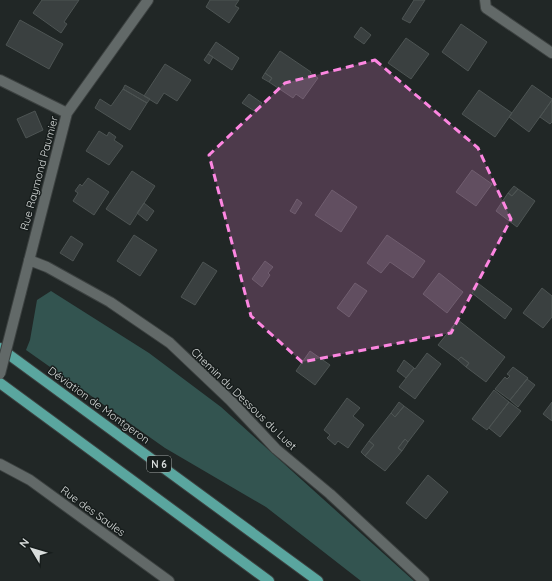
<svg xmlns="http://www.w3.org/2000/svg" width="552" height="581" font-family="Quicksand,sans-serif">
	<style>
		.green { fill: #335450 }
		.building { fill: #3a4040; stroke: #4d5453 }
		.lines { fill: none; stroke-linecap: round; stroke-linejoin: round }
		.minor-casing { stroke: #3c4140; stroke-width: 12 }
		.major-casing { stroke: #3c4140; stroke-width: 12 }
		.minor { stroke: #626968; stroke-width: 10 }
		.major { stroke: #5aa69f; stroke-width: 10 }
		.minor-bridge-casing { stroke: #3c4140; stroke-width: 12; stroke-linecap: butt }
		.minor-bridge { stroke: #626968; stroke-width: 10 }
		.marked { fill: #fd86e1; fill-opacity: 0.2; stroke: #fd86e1; stroke-width: 3; stroke-dasharray: 8 5; stroke-linejoin: round }
		.labels { text-anchor: middle; dominant-baseline: central; stroke-width: 3; stroke-linejoin: round; paint-order: stroke }
		.shield { fill: #171d1c; stroke: #9fa3a2; stroke-width: 1 }
		.shield-label { font-size: 10px; font-weight: bold; fill: #d9dddc }
		.street-label { font-size: 11px; fill: #d9dddc; stroke: #171d1c }
	</style>
	<rect width="100%" height="100%" fill="#212726"/>
	<path class="green" d="M51 291 149 353 221 407 414 581H361L266 507 165 448 26 350 30 340 37 300Z"/>
	<path class="building" d="M42 0H79L64 22 67 24 61 33 33 13Z
		M210 0H239L235 6 239 8 229 23 206 7Z
		M414 0H425L410 23 402 19Z
		M20 20 63 44 49 69 6 45Z
		M461 24 487 42 468 71 442 52Z
		M361 27 371 35 364 44 354 37Z
		M406 38 429 54 411 79 388 63Z
		M216 42 239 58 232 70 208 54Z
		M280 51 311 72 310 73 318 78 303 99 296 94 293 98 269 82 272 78 265 73Z
		M208 54 213 57 209 64 204 60Z
		M165 64 191 80 177 101 164 93 157 104 144 96Z
		M265 73 272 78 269 82 262 78Z
		M125 85 150 99 147 103 123 89Z
		M532 85 552 99V100L529 132 509 117Z
		M123 89 147 103 130 130 95 108 100 99 111 106Z
		M479 90 512 113 495 137 462 114Z
		M249 94 262 103 256 112 242 103Z
		M552 100V122L550 124 540 117Z
		M35 111 43 130 26 138 17 119Z
		M99 131 107 136 109 132 116 137 114 140 123 146 109 165 86 151Z
		M472 170 492 184 476 206 456 192Z
		M132 171 155 186 130 225 106 209Z
		M88 178 109 192 94 215 73 201 78 193 75 191 80 184 82 186Z
		M514 186 518 189 512 196 508 193Z
		M518 189 535 201 517 227 496 211 508 193 512 196Z
		M332 190 357 207 341 232 315 215Z
		M297 199 302 203 295 214 290 211Z
		M144 203 154 211 147 221 137 213Z
		M134 235 157 250 140 276 117 261Z
		M387 235 425 261 413 278 390 262 381 273 367 263Z
		M71 236 83 244 73 261 60 253Z
		M265 261 273 267 268 273 270 275 262 287 252 279Z
		M203 262 217 271 195 305 181 297Z
		M439 273 463 292 447 313 423 294Z
		M355 283 367 291 349 317 337 308Z
		M479 284 512 309 505 319 472 293Z
		M542 288 552 296V317L543 328 523 313Z
		M458 320 505 357 486 382 466 367 469 363 461 357 458 360 438 345Z
		M310 351 330 365 315 385 296 371Z
		M427 353 441 364 415 399 399 387 414 368 415 369Z
		M461 357 469 363 466 367 458 360Z
		M404 360 414 368 406 378 397 371Z
		M513 367 528 378 510 400 495 389 505 377 507 379 510 376 507 374Z
		M527 379 535 385 518 407 510 400Z
		M494 390 509 402 487 430 472 419Z
		M347 398 360 408 353 416 364 425 348 448 338 441 335 445 327 438 330 435 324 430Z
		M399 402 404 406 395 417 391 413Z
		M509 402 521 411 500 437 489 428Z
		M552 402V421L543 414Z
		M404 406 424 421 408 442 405 439 398 448 402 451 385 471 365 456 374 445 369 441 391 413 395 417Z
		M405 439 408 442 402 451 398 448Z
		M369 441 374 445 365 456 361 452Z
		M428 475 448 492 426 519 406 503Z"/>
	<g class="lines">
		<defs>
			<path id="minor" d="M485 0 486 8 552 53
				M0 80 67 113
				M29 260 47 267 110 302 170 343 230 400 276 449 330 494 424 581
				M21 292 67 113 148 0
				M0 464 30 480 169 581"/>
			<path id="major" d="M0 348 318 581
				M0 383 269 581"/>
		</defs>
		<use href="#minor" class="minor-casing"/>
		<use href="#major" class="major-casing"/>
		<use href="#minor" class="minor"/>
		<use href="#major" class="major"/>
		<defs>
			<path id="minor-bridge" d="M0 374 21 292"/>
		</defs>
		<use href="#minor-bridge" class="minor-bridge-casing"/>
		<use href="#minor-bridge" class="minor-bridge"/>
	</g>
	<path class="marked" d="M375 60 478 148 511 219 451 333 302 362 251 316 209 155 285 83Z"/>
	<g class="labels">
		<rect class="shield" x="147" y="456" width="24" height="16" rx="3"/>
		<g class="shield-label">
			<text x="159" y="464">N 6</text>
		</g>
		<g class="street-label">
			<text transform="translate(39 173) rotate(-75)">Rue Raymond Paumier</text>
			<text transform="translate(244 399) rotate(44)">Chemin du Dessous du Luet</text>
			<text transform="translate(99 405) rotate(36)">Déviation de Montgeron</text>
			<text transform="translate(93 511) rotate(36)">Rue des Saules</text>
		</g>
	</g>
	<g transform="translate(32 549) rotate(308)" stroke="#171d1c" stroke-width="3" paint-order="stroke">
	<path d="M0-3L7 15L0 10L-7 15Z" fill="#d9dddc"/>
	<text y="-6" font-size="11" font-weight="bold" text-anchor="middle" fill="#d9dddc">N</text>
	</g>
</svg>
